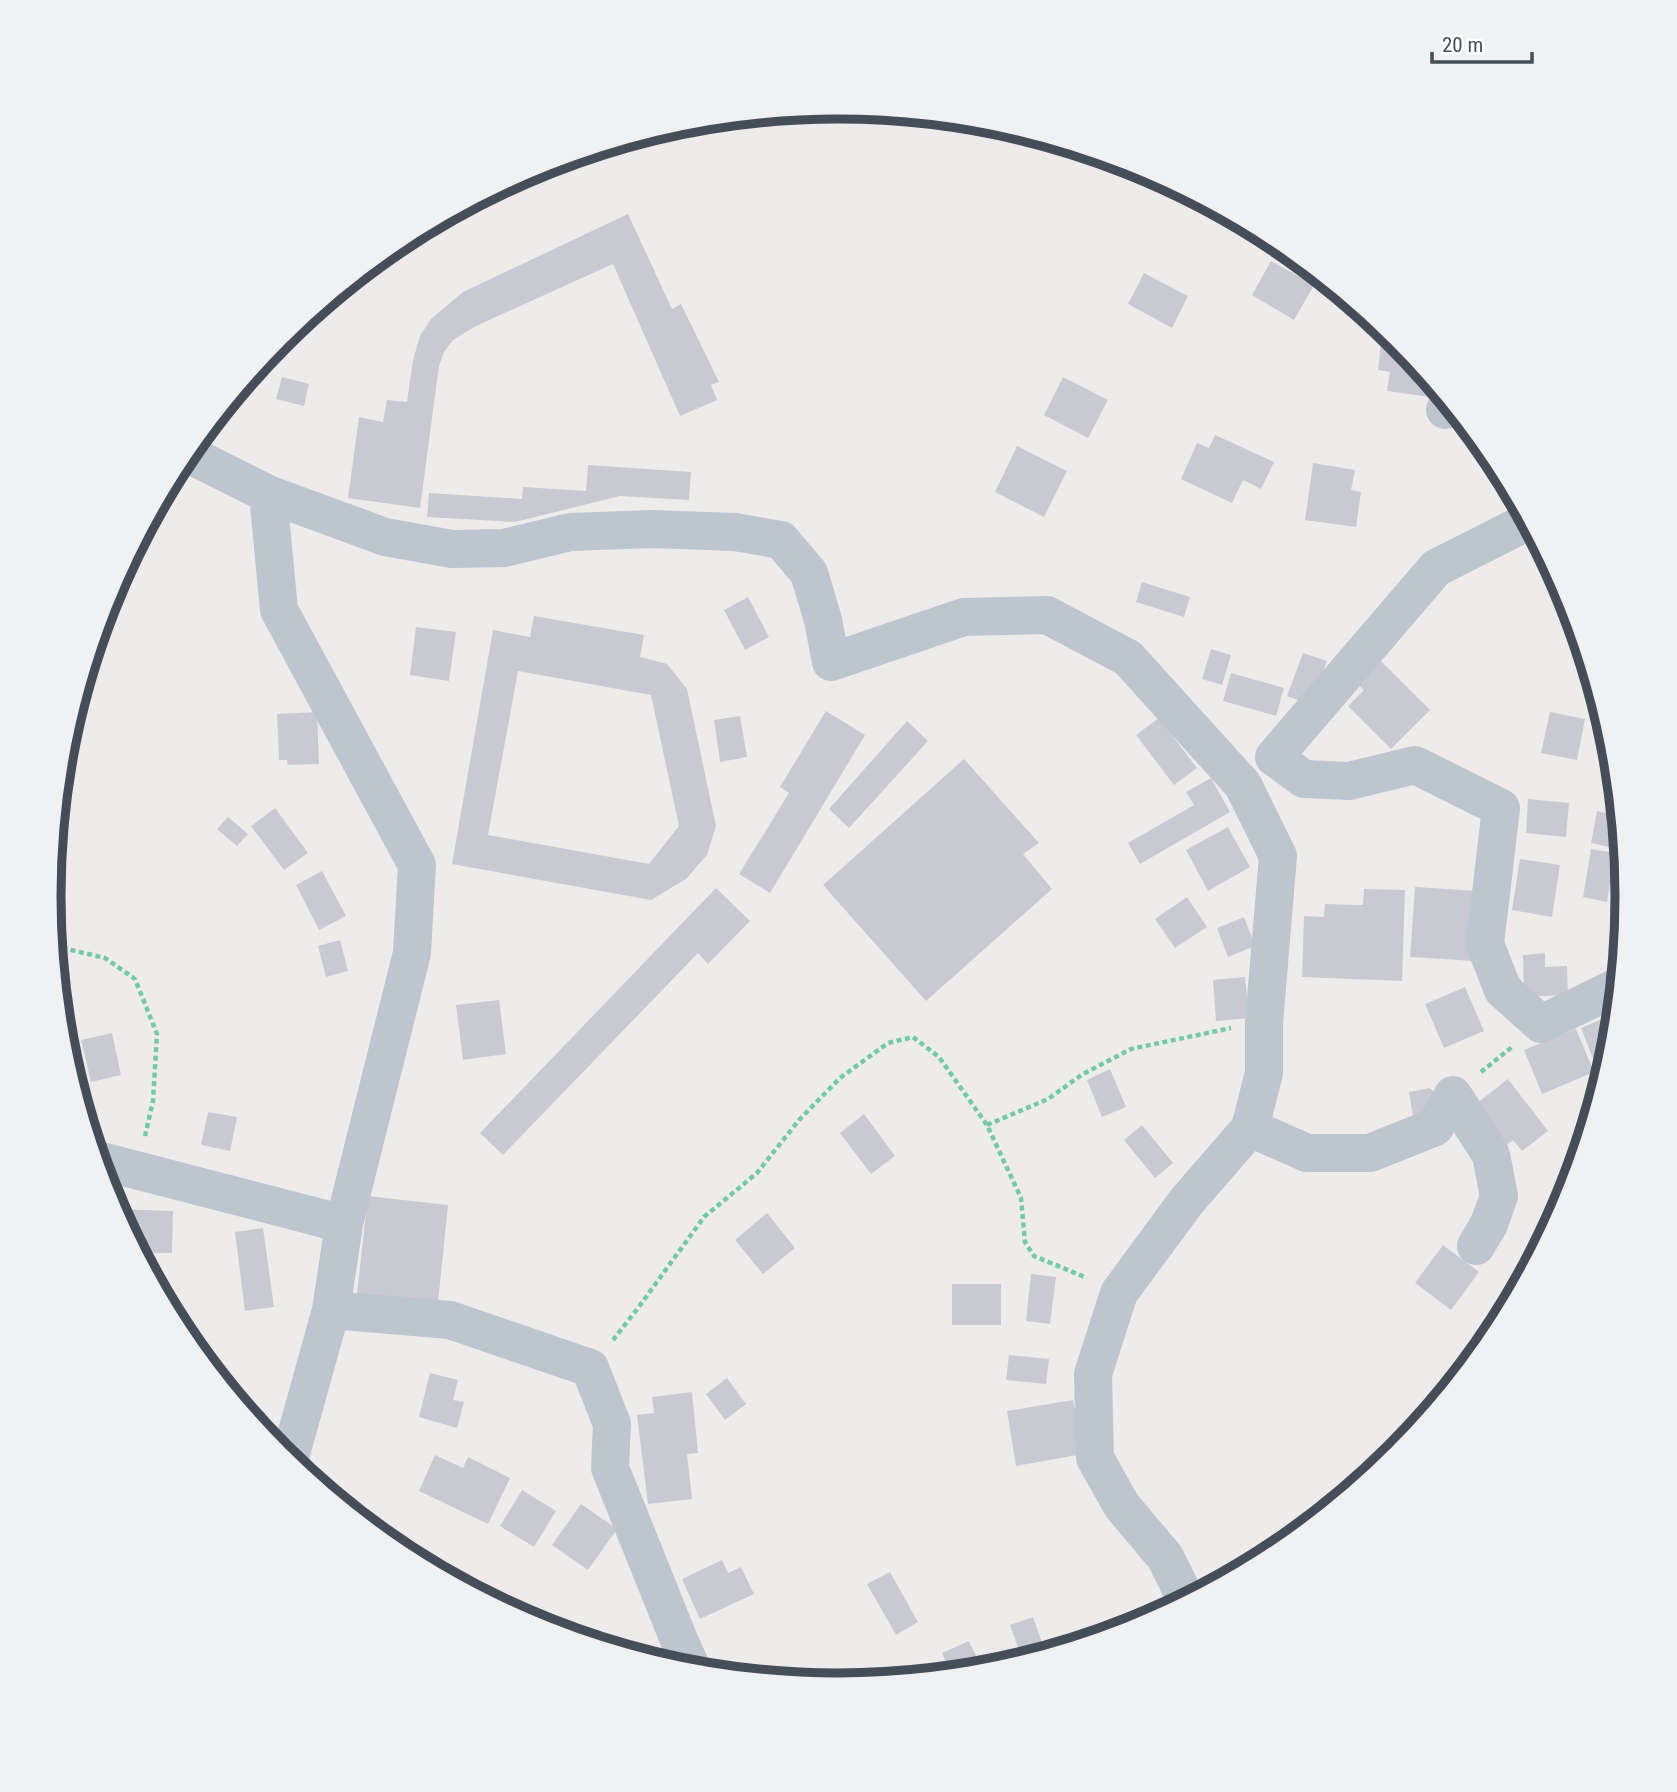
<svg xmlns="http://www.w3.org/2000/svg" width="1677" height="1792" font-family="'Roboto Condensed',sans-serif">
	<style>
		.lines { fill: none; stroke-linecap: round; stroke-linejoin: round }
		.stream { stroke: #87cde8; stroke-width: 10 }
		.building { fill: #c9cad1; fill-rule: evenodd }
		.path { stroke: #73c9a5; stroke-width: 4.5; stroke-dasharray: 5 3.5; stroke-linecap: butt }
		.street { stroke: #bdc5ce; stroke-width: 38 }
		.rim { fill: none; stroke: #454e58; stroke-width: 9 }
	</style>
	<rect width="100%" height="100%" fill="#eeeceb"/>
	<g class="lines">
		<path class="stream" d="M352 279 355 278 404 237"/>
	</g>
	<path class="building" d="M628 214 672 309 681 304 719 382 711 385 717 400 680 416 613 264 476 326 453 340 444 352 439 366 420 508 348 498 359 417 383 422 387 400 407 402 413 360 420 336 431 319 463 292Z
		M1271 261 1314 285 1294 320 1252 295Z
		M1144 273 1188 296 1172 328 1128 304Z
		M1382 334 1395 336 1397 338 1439 389 1437 398 1387 391 1390 372 1378 370Z
		M282 377 309 384 304 406 276 399Z
		M1063 377 1108 400 1088 438 1044 415Z
		M1215 435 1274 462 1261 489 1243 480 1232 503 1181 479 1197 443 1209 448Z
		M1017 446 1067 471 1044 517 995 492Z
		M1313 463 1355 470 1351 490 1361 492 1356 527 1305 520Z
		M588 465 691 472 689 500 620 496 515 522 427 517 429 493 522 499 523 487 586 491Z
		M1142 582 1190 597 1184 617 1136 602Z
		M748 597 769 637 745 650 724 610Z
		M534 616 644 635 640 657 667 664 687 689 716 826 707 855 686 879 651 900 452 864 493 630 530 637ZM518 671 651 695 679 826 649 864 488 835Z
		M416 627 456 632 449 681 410 675Z
		M1211 649 1231 655 1222 685 1202 679Z
		M1303 653 1327 661 1311 705 1287 696Z
		M1374 654 1430 710 1391 749 1348 706 1364 690 1351 678Z
		M1231 673 1284 688 1276 716 1223 701Z
		M826 711 865 735 770 893 739 874 789 793 780 787Z
		M317 712 319 764 288 765 287 760H279L277 714Z
		M1550 712 1585 719 1577 760 1541 753Z
		M740 716 747 757 720 762 714 720Z
		M1159 718 1197 768 1174 785 1136 735Z
		M907 721 928 741 849 828 829 809Z
		M964 759 1039 843 1023 854 1052 889 926 1001 823 885Z
		M1211 778 1230 812 1140 864 1128 843 1194 805 1186 792Z
		M1528 799 1569 803 1566 837 1526 833Z
		M275 808 308 853 284 870 251 826Z
		M1597 811 1620 816 1623 850 1591 843Z
		M228 817 248 834 237 846 217 829Z
		M1228 827 1250 867 1208 891 1186 850Z
		M1591 849 1615 853 1607 902 1583 897Z
		M1520 859 1560 865 1552 917 1512 910Z
		M322 871 346 916 319 930 296 885Z
		M1415 887 1479 891 1474 961 1410 957Z
		M716 888 750 921 708 964 698 953 503 1155 480 1133Z
		M1364 889 1405 890 1402 981 1302 977 1304 916 1324 917 1325 904 1363 905Z
		M1187 897 1207 927 1175 948 1155 919Z
		M1244 917 1255 946 1228 957 1217 928Z
		M340 940 348 971 326 977 318 946Z
		M1545 953V967L1567 966 1568 995 1524 997 1523 955Z
		M1245 977 1249 1018 1216 1021 1213 980Z
		M1465 987 1484 1031 1444 1048 1425 1004Z
		M499 1000 506 1054 463 1060 456 1005Z
		M1616 1013 1613 1050 1605 1075 1600 1077 1581 1028Z
		M1576 1029 1594 1072 1542 1094 1524 1050Z
		M112 1033 121 1075 91 1082 81 1040Z
		M76 1059 84 1089 77 1091 68 1062Z
		M1110 1069 1126 1107 1102 1117 1087 1080Z
		M1508 1079 1548 1131 1522 1151 1513 1140 1503 1148 1472 1107Z
		M1430 1088 1441 1100 1434 1119 1413 1116 1409 1092Z
		M208 1112 237 1117 230 1151 201 1145Z
		M864 1114 895 1156 871 1174 840 1133Z
		M1593 1117 1585 1142 1576 1126Z
		M1142 1125 1173 1163 1155 1178 1124 1140Z
		M368 1196 448 1205 438 1303 357 1294Z
		M115 1209 173 1211 172 1253H153V1265L145 1264Z
		M767 1213 795 1248 763 1274 735 1240Z
		M263 1228 274 1307 245 1311 235 1232Z
		M1443 1245 1479 1272 1451 1310 1415 1283Z
		M1031 1274 1056 1277 1050 1324 1026 1321Z
		M952 1284H1001V1325H952Z
		M1009 1355 1049 1359 1046 1384 1006 1380Z
		M430 1373 458 1380 453 1400 464 1402 457 1428 419 1417Z
		M727 1378 746 1404 725 1420 706 1394Z
		M692 1392 698 1453 687 1454 692 1499 648 1504 637 1415 654 1413 652 1397Z
		M1073 1400 1083 1454 1016 1466 1007 1411Z
		M435 1455 463 1468 468 1457 510 1478 488 1524 419 1491Z
		M522 1490 556 1511 534 1547 500 1526Z
		M581 1504 617 1529 588 1570 552 1545Z
		M722 1560 728 1573 741 1567 754 1594 700 1619 682 1579Z
		M890 1572 918 1622 896 1635 867 1584Z
		M1033 1617 1046 1654 1023 1661 1010 1625Z
		M969 1641 983 1671 951 1674 942 1653Z
		M785 1671 788 1681 762 1678Z"/>
	<g class="lines">
		<path class="path" d="M54 946 105 958 135 979 157 1034 153 1101 145 1136
			M1481 1072 1512 1047
			M987 1125 1048 1099 1083 1074 1131 1049 1231 1028
			M613 1340 638 1308 704 1217 757 1173 799 1120 840 1078 888 1043 913 1037 939 1057 987 1125 1021 1198 1025 1242 1034 1256 1087 1278"/>
		<path class="street" d="M1445 410 1454 407
			M186 453 268 494
			M1529 521 1436 568 1274 757 1304 779 1349 781 1415 765 1501 808 1485 944 1503 990 1541 1024 1619 986
			M1250 1128 1307 1153H1370L1435 1127 1453 1095 1491 1155 1499 1196 1489 1224 1476 1246
			M97 1160 344 1224
			M331 1310 450 1320 590 1368 612 1424 610 1468 679 1640 693 1671
			M289 1461 331 1310 344 1224 412 953 417 865 279 610 268 494 385 537 452 549 504 548 570 532 652 529 735 532 781 540 809 573 823 620 831 662 964 617 1047 615 1128 658 1243 785 1278 856 1264 1023V1073L1250 1128 1186 1202 1119 1293 1093 1374 1095 1458 1122 1506 1165 1557 1187 1601"/>
	</g>
	<path d="M0 0H1677V1792H0ZM61 896a777 777 0 1 1 1554 0a777 777 0 1 1-1554 0Z" fill="#f0f1f2" fill-rule="evenodd"/>
	<path class="rim" d="M61 896a777 777 0 1 1 1554 0a777 777 0 1 1-1554 0Z"/>
	<path d="M1432 52v10h100v-10" fill="none" stroke="#454e58" stroke-width="3.5"/>
	<text x="1442" y="52" font-size="21" fill="#454e58" stroke="#ffffff" stroke-width="5" paint-order="stroke">20 m</text>
</svg>
